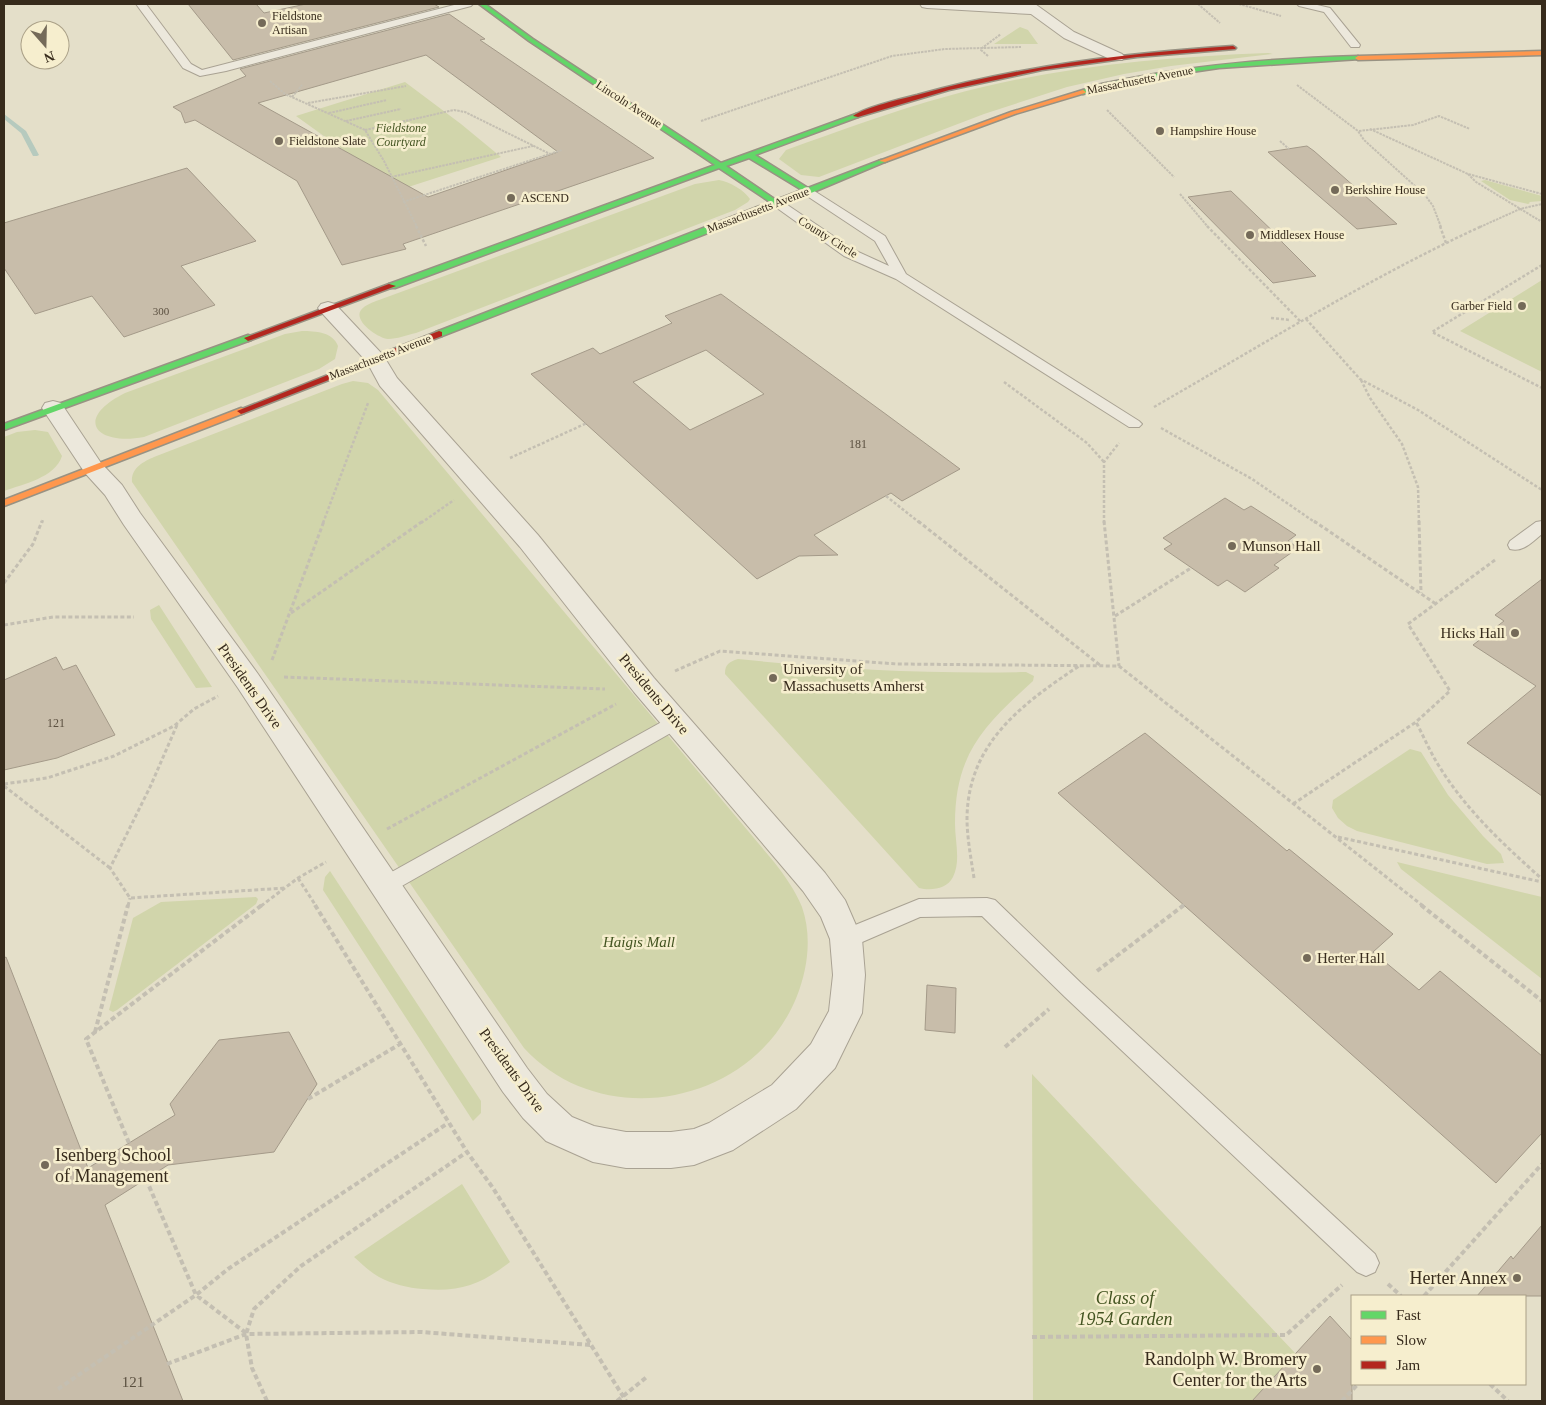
<svg xmlns="http://www.w3.org/2000/svg" width="1546" height="1405" font-family="'Times New Roman',serif">
	<style>
		.green { fill: #d1d5ab }
		.lines { fill: none; stroke-linecap: round; stroke-linejoin: round }
		.stream { fill: #b6cabe; fill-rule: evenodd }
		.building { fill: #c8bdaa; stroke: #a49a89; fill-rule: evenodd }
		.lane-casing { stroke: #a9a293; stroke-width: 2 }
		.street-casing { stroke: #a9a293; stroke-width: 2 }
		.fast-casing { stroke: #989283; stroke-width: 3 }
		.slow-casing { stroke: #989283; stroke-width: 3 }
		.jam-casing { stroke: #989283; stroke-width: 3 }
		.path-far3 { stroke: #c4bfb2; stroke-width: 2; stroke-dasharray: 2.5 1; stroke-linecap: butt }
		.path-far2 { stroke: #c4bfb2; stroke-width: 2.5; stroke-dasharray: 3 2; stroke-linecap: butt }
		.path-far1 { stroke: #c4bfb2; stroke-width: 3; stroke-dasharray: 4 2.5; stroke-linecap: butt }
		.path { stroke: #c4bfb2; stroke-width: 4; stroke-dasharray: 5 3; stroke-linecap: butt }
		.lane { fill: #ece8dc; fill-rule: evenodd }
		.street { fill: #ece8dc; fill-rule: evenodd }
		.fast { fill: #63d668; fill-rule: evenodd }
		.slow { fill: #ff974d; fill-rule: evenodd }
		.jam { fill: #b3261e; fill-rule: evenodd }
		.poi-dot { fill: #746a59; stroke: #f6eece; stroke-width: 2 }
		.labels { text-anchor: middle; dominant-baseline: central; stroke-width: 5; stroke-linejoin: round; paint-order: stroke }
		.far-number-label { font-size: 11px; fill: #5b5040 }
		.far-poi-label { font-size: 12px; fill: #372b1c; stroke: #f6eece; text-anchor: start }
		.far-street-label { font-size: 12px; fill: #372b1c; stroke: #f6eece }
		.far-park-label { font-size: 12px; font-style: italic; fill: #435421; stroke: #f6eece }
		.number-label { font-size: 12px; fill: #5b5040 }
		.poi-label { font-size: 15px; fill: #372b1c; stroke: #f6eece; text-anchor: start }
		.street-label { font-size: 15px; fill: #372b1c; stroke: #f6eece }
		.park-label { font-size: 15px; font-style: italic; fill: #435421; stroke: #f6eece }
		.near-number-label { font-size: 15px; fill: #5b5040 }
		.near-poi-label { font-size: 18px; fill: #372b1c; stroke: #f6eece; text-anchor: end }
		.near-park-label { font-size: 18px; font-style: italic; fill: #435421; stroke: #f6eece }
	</style>
	<rect width="100%" height="100%" fill="#e4dfc9"/>
	<path class="green" d="M1020 27 1028 30 1038 44H994Z
		M1268 53 1273 54 1171 66 1124 74 1067 87 984 114 819 177 801 175 779 159 786 150C839 131 893 111 948 96 1052 67 1160 57 1268 53Z
		M405 82 461 124 501 157 399 190 296 116Z
		M719 180C730 182 744 190 750 199L748 202 735 210 416 333C407 335 397 339 388 339 378 338 353 321 361 310 365 305 373 302 379 300L695 184Z
		M1485 180 1542 196V201L1529 202 1530 203 1528 204 1510 200 1481 181Z
		M1542 280V372L1460 331Z
		M302 331C315 331 333 332 338 346L335 359 319 369 144 437C96 446 73 419 125 393L285 334Z
		M353 381 368 383 378 390 774 862C785 876 795 890 802 907 812 936 808 968 797 996 754 1105 603 1134 524 1048L132 482C131 468 143 462 154 457L342 384Z
		M35 430 48 432 62 456C55 478 23 484 4 491V437L17 432Z
		M159 605 212 687 196 688 151 619 150 610Z
		M738 659C834 669 929 674 1026 672L1034 676 1033 681C984 726 955 753 955 824 955 841 961 861 953 877 947 889 931 891 919 888L725 674C725 664 729 662 738 659Z
		M1410 749 1421 752 1448 795 1483 836 1501 854 1504 863 1487 864 1357 831 1347 826 1338 818 1332 808 1333 800Z
		M1397 862 1542 897V979L1401 869Z
		M330 871 481 1101V1113L473 1121 323 890 325 877Z
		M256 897 258 899 256 904 117 1010 113 1012 109 1010 133 918 161 902Z
		M1032 1074 1296 1354 1252 1401H1033Z
		M462 1184 510 1262C480 1285 461 1292 423 1289 408 1288 392 1284 379 1277 370 1272 362 1264 354 1257Z"/>
	<g class="lines">
		<path class="stream" d="M4 114 26 131 39 155 37 156H33L21 133 4 119Z"/>
	</g>
	<path class="building" d="M188 4H256L264 13 306 4H434L439 7 233 60Z
		M449 14 485 39 480 40 654 158 403 244 406 249 342 265 297 181 195 120 185 123 181 112 173 107 246 76 240 69ZM426 55 558 152 428 197 258 103Z
		M1307 146 1314 151 1397 224 1357 229 1268 152Z
		M187 168 256 241 181 266 215 305 124 337 92 296 35 314 4 268V223Z
		M1231 191 1283 241H1281L1316 276 1273 283 1188 197Z
		M721 294 887 415 960 469 902 501 891 493 814 535 838 555 799 556 757 579 531 374 593 348 600 354 672 323 665 316ZM706 350 764 394 690 430 633 382Z
		M1225 498 1244 510 1251 506 1296 535 1288 541 1298 548 1274 565 1279 568 1245 592 1227 580 1218 586 1164 549 1172 544 1163 538Z
		M1542 579V796L1467 743 1536 686 1473 645 1504 621 1495 615Z
		M56 657 63 670 76 665 115 735 57 758 4 770V680Z
		M1145 733 1287 851 1289 849 1393 934 1373 952 1419 990 1440 971 1542 1056V1133L1496 1183 1058 793Z
		M6 957 88 1168 175 1115 170 1104 219 1040 289 1032 317 1084 274 1152 168 1165 105 1205 183 1401H4V958Z
		M927 985 956 988 955 1033 925 1030Z
		M1542 1225V1296H1477L1511 1256 1513 1259Z
		M1330 1316 1352 1340V1401H1252Z"/>
	<g class="lines">
		<defs>
			<path id="lane" d="M136 4H146L191 64 202 70 458 4H473L471 6 226 71 200 76 183 68Z
				M1297 4H1313L1330 8 1360 45 1359 47H1351L1324 12 1299 6Z
				M808 187 885 236 906 274 1139 421 1142 424 1139 427H1129L896 279 844 256 770 203 772 200H780L854 250 889 266 875 241 804 194 802 191Z
				M1542 521V534C1533 541 1523 553 1510 549L1508 545 1510 541 1536 522Z
				M676 714 683 716 685 721 683 726 393 891 386 894 379 891 375 885 379 879Z
				M987 898 995 900 1081 983 1375 1254 1379 1263 1375 1272 1366 1276 1357 1272 1065 997 982 916 920 917 846 949 838 946 835 939 838 932 919 899Z"/>
			<path id="street" d="M920 4H1035L1074 32 1122 54 1125 57 1122 60H1112L1064 38 1031 14 927 8 922 7Z
				M328 302 335 304 383 355 397 378 538 535 654 678 825 873 845 900 862 939 865 975 862 1013 835 1068 796 1109 733 1150 694 1165 671 1168H626L593 1162 546 1141 523 1118 503 1092 238 688 124 525 105 495 85 473 42 408 45 403 53 401 61 403 101 463 122 485 140 513 258 674 527 1068 547 1094 572 1117 594 1126 626 1132H671L694 1129 709 1123 772 1085 811 1044 829 1011 833 975 830 939 821 917 803 891 634 692 520 547 380 386 367 362 321 312 318 308 321 304Z"/>
			<path id="fast" d="M479 4H485L533 39 721 163 856 114 858 115V117L755 155 808 188 881 160 887 161 811 193 442 336H436V332L770 202 719 168 395 288H389V284L715 165 529 41ZM749 158 802 190 776 200 726 166Z
				M1358 56 1360 57V59L1219 68 1151 78 1083 94 1080 92C1092 84 1113 82 1127 79 1203 64 1280 58 1358 56Z
				M248 335 251 336V340L4 430V424Z"/>
			<path id="slow" d="M1542 51V55L1358 60 1355 58 1358 56Z
				M1083 90 1086 92 1085 93 1015 114 885 162 879 161 1011 112Z
				M241 408 244 409V413L4 506V500Z"/>
			<path id="jam" d="M1233 46 1236 48 1235 49 1137 57 1042 70 949 90 858 117 853 116C866 107 901 99 917 95 1021 66 1126 53 1233 46Z
				M389 284 396 286 251 340 248 341 244 338Z
				M439 331 442 332V336L244 413 241 414 237 411Z"/>
		</defs>
		<use href="#lane" class="lane-casing"/>
		<use href="#street" class="street-casing"/>
		<use href="#fast" class="fast-casing"/>
		<use href="#slow" class="slow-casing"/>
		<use href="#jam" class="jam-casing"/>
		<path class="path-far3" d="M1198 4 1220 23
			M1239 4 1281 16
			M988 56 981 50 982 48 1001 34
			M270 81 285 94 365 130 384 161 417 227
			M1297 85 1358 131 1364 140 1425 195 1433 206 1441 227
			M292 97 302 85
			M308 103 406 86
			M1107 110 1174 177
			M329 113 387 100
			M346 121 401 109
			M701 121 892 56 945 49 1021 47
			M1370 129 1468 174 1542 194
			M365 130 454 110 465 112 550 154
			M1359 131 1413 125 1439 116 1470 129
			M1280 141 1289 149
			M1468 174 1476 182 1542 222
			M391 177 533 146
			M1180 194 1208 227
			M403 202 562 150
			M1480 227 1520 209 1542 204"/>
		<path class="path-far2" d="M416 226 426 246
			M1207 226 1301 322
			M1440 226 1446 243
			M1542 265 1432 332 1542 388
			M1271 318 1290 320
			M1306 319 1360 379 1418 410 1542 490
			M1361 380 1370 398 1402 444 1418 487 1419 523
			M1004 382 1087 443 1104 462
			M1154 407C1262 345 1369 278 1482 226
			M1161 428 1252 479 1316 523
			M510 458 587 423
			M886 496 920 523
			M42 523 43 519
			M323 523 368 403
			M421 523 454 500
			M1104 523V462L1119 443"/>
		<path class="path-far1" d="M918 521 1101 666
			M1104 521 1119 666
			M1314 521 1436 604
			M1419 521 1421 593
			M1495 560 1408 624 1450 691 1416 722C1424 737 1430 752 1439 766 1466 810 1504 845 1542 879
			M4 583 33 544 42 521
			M291 613 423 521
			M1115 616 1191 568
			M4 625 53 617H134
			M272 660 324 521
			M675 671 720 651 897 664 1119 666 1423 906
			M284 677 605 689
			M177 725 151 785 110 868 130 898 286 888
			M4 784 47 778 114 756 174 726 194 709 218 696
			M4 786 110 868
			M1293 804 1416 722
			M387 829 616 704
			M1338 837 1542 882
			M298 878 316 906
			M974 878C971 858 967 838 967 818 968 743 1022 704 1079 666
			M128 906 130 898
			M261 906 298 878 326 862
			M1182 906 1184 905"/>
		<path class="path" d="M315 905 467 1152 493 1188 626 1401
			M1421 905 1542 1001
			M1097 971 1184 905
			M95 1032 128 905
			M1005 1047 1049 1009
			M308 1099 400 1044
			M129 1143 86 1039 262 905
			M146 1179 196 1295 246 1333
			M1388 1284 1401 1296
			M1424 1296 1542 1164
			M1032 1337 1286 1335 1342 1285
			M167 1364 246 1334 421 1332 591 1345
			M1490 1384 1508 1401
			M58 1389 196 1295 228 1269 448 1123
			M267 1401 252 1368 246 1334 254 1309 301 1266 467 1152
			M617 1401 648 1376
			M1342 1401 1358 1384"/>
		<use href="#lane" class="lane"/>
		<use href="#street" class="street"/>
		<use href="#fast" class="fast"/>
		<use href="#slow" class="slow"/>
		<use href="#jam" class="jam"/>
	</g>
	<g class="poi-dot">
		<circle cx="262" cy="23" r="5"/>
		<circle cx="1160" cy="131" r="5"/>
		<circle cx="279" cy="141" r="5"/>
		<circle cx="1335" cy="190" r="5"/>
		<circle cx="511" cy="198" r="5"/>
		<circle cx="1250" cy="235" r="5"/>
		<circle cx="1522" cy="306" r="5"/>
		<circle cx="1232" cy="546" r="5"/>
		<circle cx="1515" cy="633" r="5"/>
		<circle cx="773" cy="678" r="5"/>
		<circle cx="1307" cy="958" r="5"/>
		<circle cx="45" cy="1165" r="5"/>
		<circle cx="1517" cy="1278" r="5"/>
		<circle cx="1317" cy="1369" r="5"/>
	</g>
	<g class="labels">
		<g class="far-number-label">
			<text x="161" y="311">300</text>
		</g>
		<g class="far-poi-label">
			<text x="272" y="16">Fieldstone<tspan x="272" dy="14">Artisan</tspan></text>
			<text x="1170" y="131">Hampshire House</text>
			<text x="289" y="141">Fieldstone Slate</text>
			<text x="1345" y="190">Berkshire House</text>
			<text x="521" y="198">ASCEND</text>
			<text x="1260" y="235">Middlesex House</text>
			<text x="1512" y="306" text-anchor="end">Garber Field</text>
		</g>
		<g class="far-street-label">
			<text transform="translate(1140 80) rotate(-11)">Massachusetts Avenue</text>
			<text transform="translate(629 104) rotate(33)">Lincoln Avenue</text>
			<text transform="translate(758 210) rotate(-21)">Massachusetts Avenue</text>
			<text transform="translate(828 237) rotate(32)">County Circle</text>
			<text transform="translate(380 357) rotate(-21)">Massachusetts Avenue</text>
		</g>
		<g class="far-park-label">
			<text x="401" y="128">Fieldstone<tspan x="401" dy="14">Courtyard</tspan></text>
		</g>
		<g class="number-label">
			<text x="858" y="444">181</text>
			<text x="56" y="723">121</text>
		</g>
		<g class="poi-label">
			<text x="1242" y="546">Munson Hall</text>
			<text x="1505" y="633" text-anchor="end">Hicks Hall</text>
			<text x="783" y="669">University of<tspan x="783" dy="17">Massachusetts Amherst</tspan></text>
			<text x="1317" y="958">Herter Hall</text>
		</g>
		<g class="street-label">
			<text transform="translate(250 686) rotate(55)">Presidents Drive</text>
			<text transform="translate(654 694) rotate(50)">Presidents Drive</text>
			<text transform="translate(512 1070) rotate(54)">Presidents Drive</text>
		</g>
		<g class="park-label">
			<text x="639" y="942">Haigis Mall</text>
		</g>
		<g class="near-number-label">
			<text x="133" y="1382">121</text>
		</g>
		<g class="near-poi-label">
			<text x="55" y="1155" text-anchor="start">Isenberg School<tspan x="55" dy="21">of Management</tspan></text>
			<text x="1507" y="1278">Herter Annex</text>
			<text x="1307" y="1359">Randolph W. Bromery<tspan x="1307" dy="21">Center for the Arts</tspan></text>
		</g>
		<g class="near-park-label">
			<text x="1125" y="1298">Class of<tspan x="1125" dy="21">1954 Garden</tspan></text>
		</g>
	</g>
	<rect width="1546" height="1405" fill="none" stroke="#372b1c" stroke-width="10"/>
	<rect x="1351" y="1295" width="175" height="90" fill="#f6eece" stroke="#aaa087"/>
	<rect x="1361" y="1311" width="25" height="8" fill="#63d668" stroke="#aaa087"/>
	<text x="1396" y="1320" font-size="15" fill="#372b1c">Fast</text>
	<rect x="1361" y="1336" width="25" height="8" fill="#ff974d" stroke="#aaa087"/>
	<text x="1396" y="1345" font-size="15" fill="#372b1c">Slow</text>
	<rect x="1361" y="1361" width="25" height="8" fill="#b3261e" stroke="#aaa087"/>
	<text x="1396" y="1370" font-size="15" fill="#372b1c">Jam</text>
	<g transform="translate(45 45) rotate(160)"><circle r="24" fill="#f6eece" stroke="#aaa087"/>
	<path d="M0-4L9 19L0 12L-9 19Z" fill="#746a59"/>
	<text y="-8" font-size="14" font-weight="bold" text-anchor="middle" fill="#372b1c">N</text>
	</g>
</svg>
